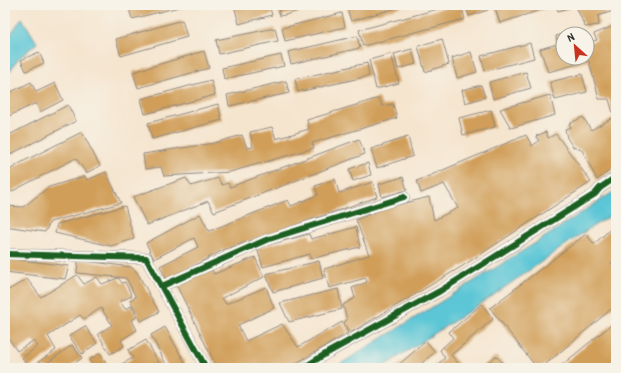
<svg xmlns="http://www.w3.org/2000/svg" width="621" height="373" font-family="'Patrick Hand',sans-serif">
	<style>
		.water { fill: #5cc6d6; stroke: #447880 }
		.building { fill: #d09e59 }
		.lines { fill: none; stroke-linecap: round; stroke-linejoin: round }
		.minor-casing { stroke: #90887d; stroke-width: 12 }
		.minor { stroke: #fff; stroke-width: 11 }
		.cycleway-casing { stroke: #f7f3e8; stroke-width: 8 }
		.cycleway { stroke: #1b5e20; stroke-width: 6 }
	</style>
	<rect width="100%" height="100%" fill="#f7f3e8"/>
	<filter id="ink" filterUnits="userSpaceOnUse"><feTurbulence type="fractalNoise" baseFrequency=".025" numOctaves="2"/><feDisplacementMap in="SourceGraphic" scale="8" xChannelSelector="R" yChannelSelector="G"/><feConvolveMatrix kernelMatrix="1 2 1 2 8 2 1 2 1" color-interpolation-filters="sRGB"/></filter>
	<filter id="wash" filterUnits="userSpaceOnUse"><feTurbulence type="fractalNoise" baseFrequency=".012" numOctaves="4" result="noise"/><feDisplacementMap in="SourceGraphic" scale="16" xChannelSelector="R" yChannelSelector="G"/><feGaussianBlur stdDeviation="0.9" result="paint"/><feColorMatrix in="noise" values="0 0 0 0 0 0 0 0 0 0 0 0 0 0 0 0 0 1.4 0 .05"/><feComposite in="paint" operator="in"/></filter>
	<g filter="url(#wash)">
		<rect width="100%" height="100%" fill="#f5e5cf"/>
		<path class="water" d="M22 18 37 43 17 60 5 79V42Z
			M616 190V212L587 230 488 299 381 368H334L545 237Z"/>
		<g id="blocks">
			<path class="building" d="M128 5H183V6L132 19Z
				M234 5H269L272 15 239 24Z
				M277 5H320V6L280 16Z
				M346 5H407L351 21Z
				M453 5H461L465 19 363 46 359 30Z
				M465 5H487L488 10 469 16Z
				M494 5H616V10L598 16 599 25 585 27 576 6 558 11 556 5 500 23Z
				M342 13 345 27 285 41 282 28Z
				M182 20 187 37 121 56 116 39Z
				M616 25V166L597 180 582 150 573 147 567 138 565 129 571 127 569 124 583 117 591 130 614 117 609 99H599L589 61 548 72 540 49 557 44 556 36 563 34V58H587V43L597 40 594 34Z
				M275 28 278 41 219 54 216 40Z
				M357 36 360 48 291 64 288 52Z
				M442 39 449 64 425 72 418 46Z
				M530 43 534 58 485 71 481 56Z
				M412 49 416 64 398 69 394 54Z
				M204 51 209 68 138 88 133 72Z
				M39 52 44 63 26 71 21 60Z
				M471 52 477 72 457 78 452 58Z
				M391 54 399 83 376 89 369 60Z
				M281 55 284 66 224 79 222 68Z
				M367 63 369 76 298 92 295 79Z
				M526 72 531 88 493 99 489 82Z
				M582 74 587 92 555 100 550 82Z
				M211 80 215 95 145 114 141 99Z
				M286 81 289 93 229 106 227 95Z
				M31 82 36 92 55 83 63 100 40 112 36 103 5 118V95Z
				M481 85 485 97 465 103 462 90Z
				M550 95 555 115 511 128 500 109Z
				M379 98 382 106 393 104 397 118 312 143 314 148 230 172 164 176 161 167 145 169 143 154 214 143 242 135 247 148 253 147 250 132 272 127 276 139 309 129 307 120Z
				M218 104 222 120 152 139 148 123Z
				M68 105 76 121 5 157V137Z
				M491 110 495 127 463 135 459 118Z
				M82 132 100 166 86 173 76 158 5 195V173L22 162Z
				M546 132 548 138 556 134 591 182 461 267 350 333 344 322 347 320 343 305 355 298 352 288 367 282 366 278 329 288 324 269 369 255 356 220 385 208 429 197 434 220 458 208 444 184 421 193 417 181 526 135 532 146 539 141 536 136Z
				M408 137 413 156 377 168 371 149Z
				M359 139 365 154 214 212 208 201 147 225 133 197 186 178 191 186 218 178 222 185 228 183 230 187Z
				M368 163 371 175 353 181 349 169Z
				M106 172 121 203 50 222 45 232 5 226V206L23 207 49 187 85 176 87 180Z
				M403 177 407 190 382 197 379 184Z
				M335 179 339 193 373 182 377 197 223 250 167 280 160 266 198 247 194 238 154 259 146 243 200 214 209 231 288 200 291 206 318 195 315 186Z
				M125 206 134 239 111 246 55 233 57 224Z
				M616 224V258L611 263 616 269V305L541 368H537L490 308 586 234 594 244Z
				M356 227 360 247 310 259V254L263 267 257 248 309 234 311 239Z
				M255 257 264 277 222 298 226 304 266 287 274 308 238 325 246 341 282 324 298 347 342 322 348 333 288 368H217L176 284 211 268 214 274Z
				M5 258 69 266 65 279 5 272Z
				M78 260 131 267 137 272 159 312 141 321 130 300 136 297 126 278 77 273Z
				M319 261 323 278 273 292 266 274Z
				M77 275 84 284 97 277 102 284 118 278 122 283 125 282 132 296 120 301 125 309 131 306 137 317 132 320 137 330 121 340 124 346 110 354 98 334 112 325 101 308 84 319 80 315 48 336 56 350 29 368 22 358 38 346 33 341 17 351 5 333V292L27 279 41 297Z
				M338 289 342 309 289 322 280 303Z
				M482 304 493 319 451 355 459 364 455 368H433L445 358 440 350 453 338 449 332Z
				M616 321V368H558Z
				M85 326 97 343 82 354 69 336Z
				M165 327 188 368H168L151 335Z
				M146 340 162 368H114L133 358 128 350Z
				M426 341 435 352 416 368H395Z
				M72 345 82 358 68 368H40Z
				M100 353 107 364 101 368H94L89 360Z
				M496 356 506 366 504 368H480Z"/>
		</g>
	</g>
	<g filter="url(#ink)">
		<use href="#blocks" fill-opacity="0" stroke="#90887d" stroke-width="1"/>
		<g class="lines">
			<defs>
				<path id="minor" d="M5 254 146 258 206 368
					M162 286 266 240 404 197
					M303 368 327 353 440 291 595 194 600 188 616 177"/>
			</defs>
			<use href="#minor" class="minor-casing"/>
			<use href="#minor" class="minor"/>
			<defs>
				<path id="cycleway" d="M5 254 146 258 206 368
					M162 286 266 240 404 197
					M303 368 327 353 440 291 595 194 600 188 616 177"/>
			</defs>
			<use href="#cycleway" class="cycleway-casing"/>
			<use href="#cycleway" class="cycleway"/>
		</g>
	</g>
	<rect width="621" height="373" fill="none" stroke="#f7f3e8" stroke-width="20"/>
	<g transform="translate(575 46) rotate(333)"><circle r="19" fill="#f7f3e8" stroke="#a5a39c"/>
	<path d="M0-3L7 15L0 10L-7 15Z" fill="#c8321e"/>
	<text y="-6" font-size="11" font-weight="bold" text-anchor="middle" fill="#2b2b2b">N</text>
	</g>
</svg>
